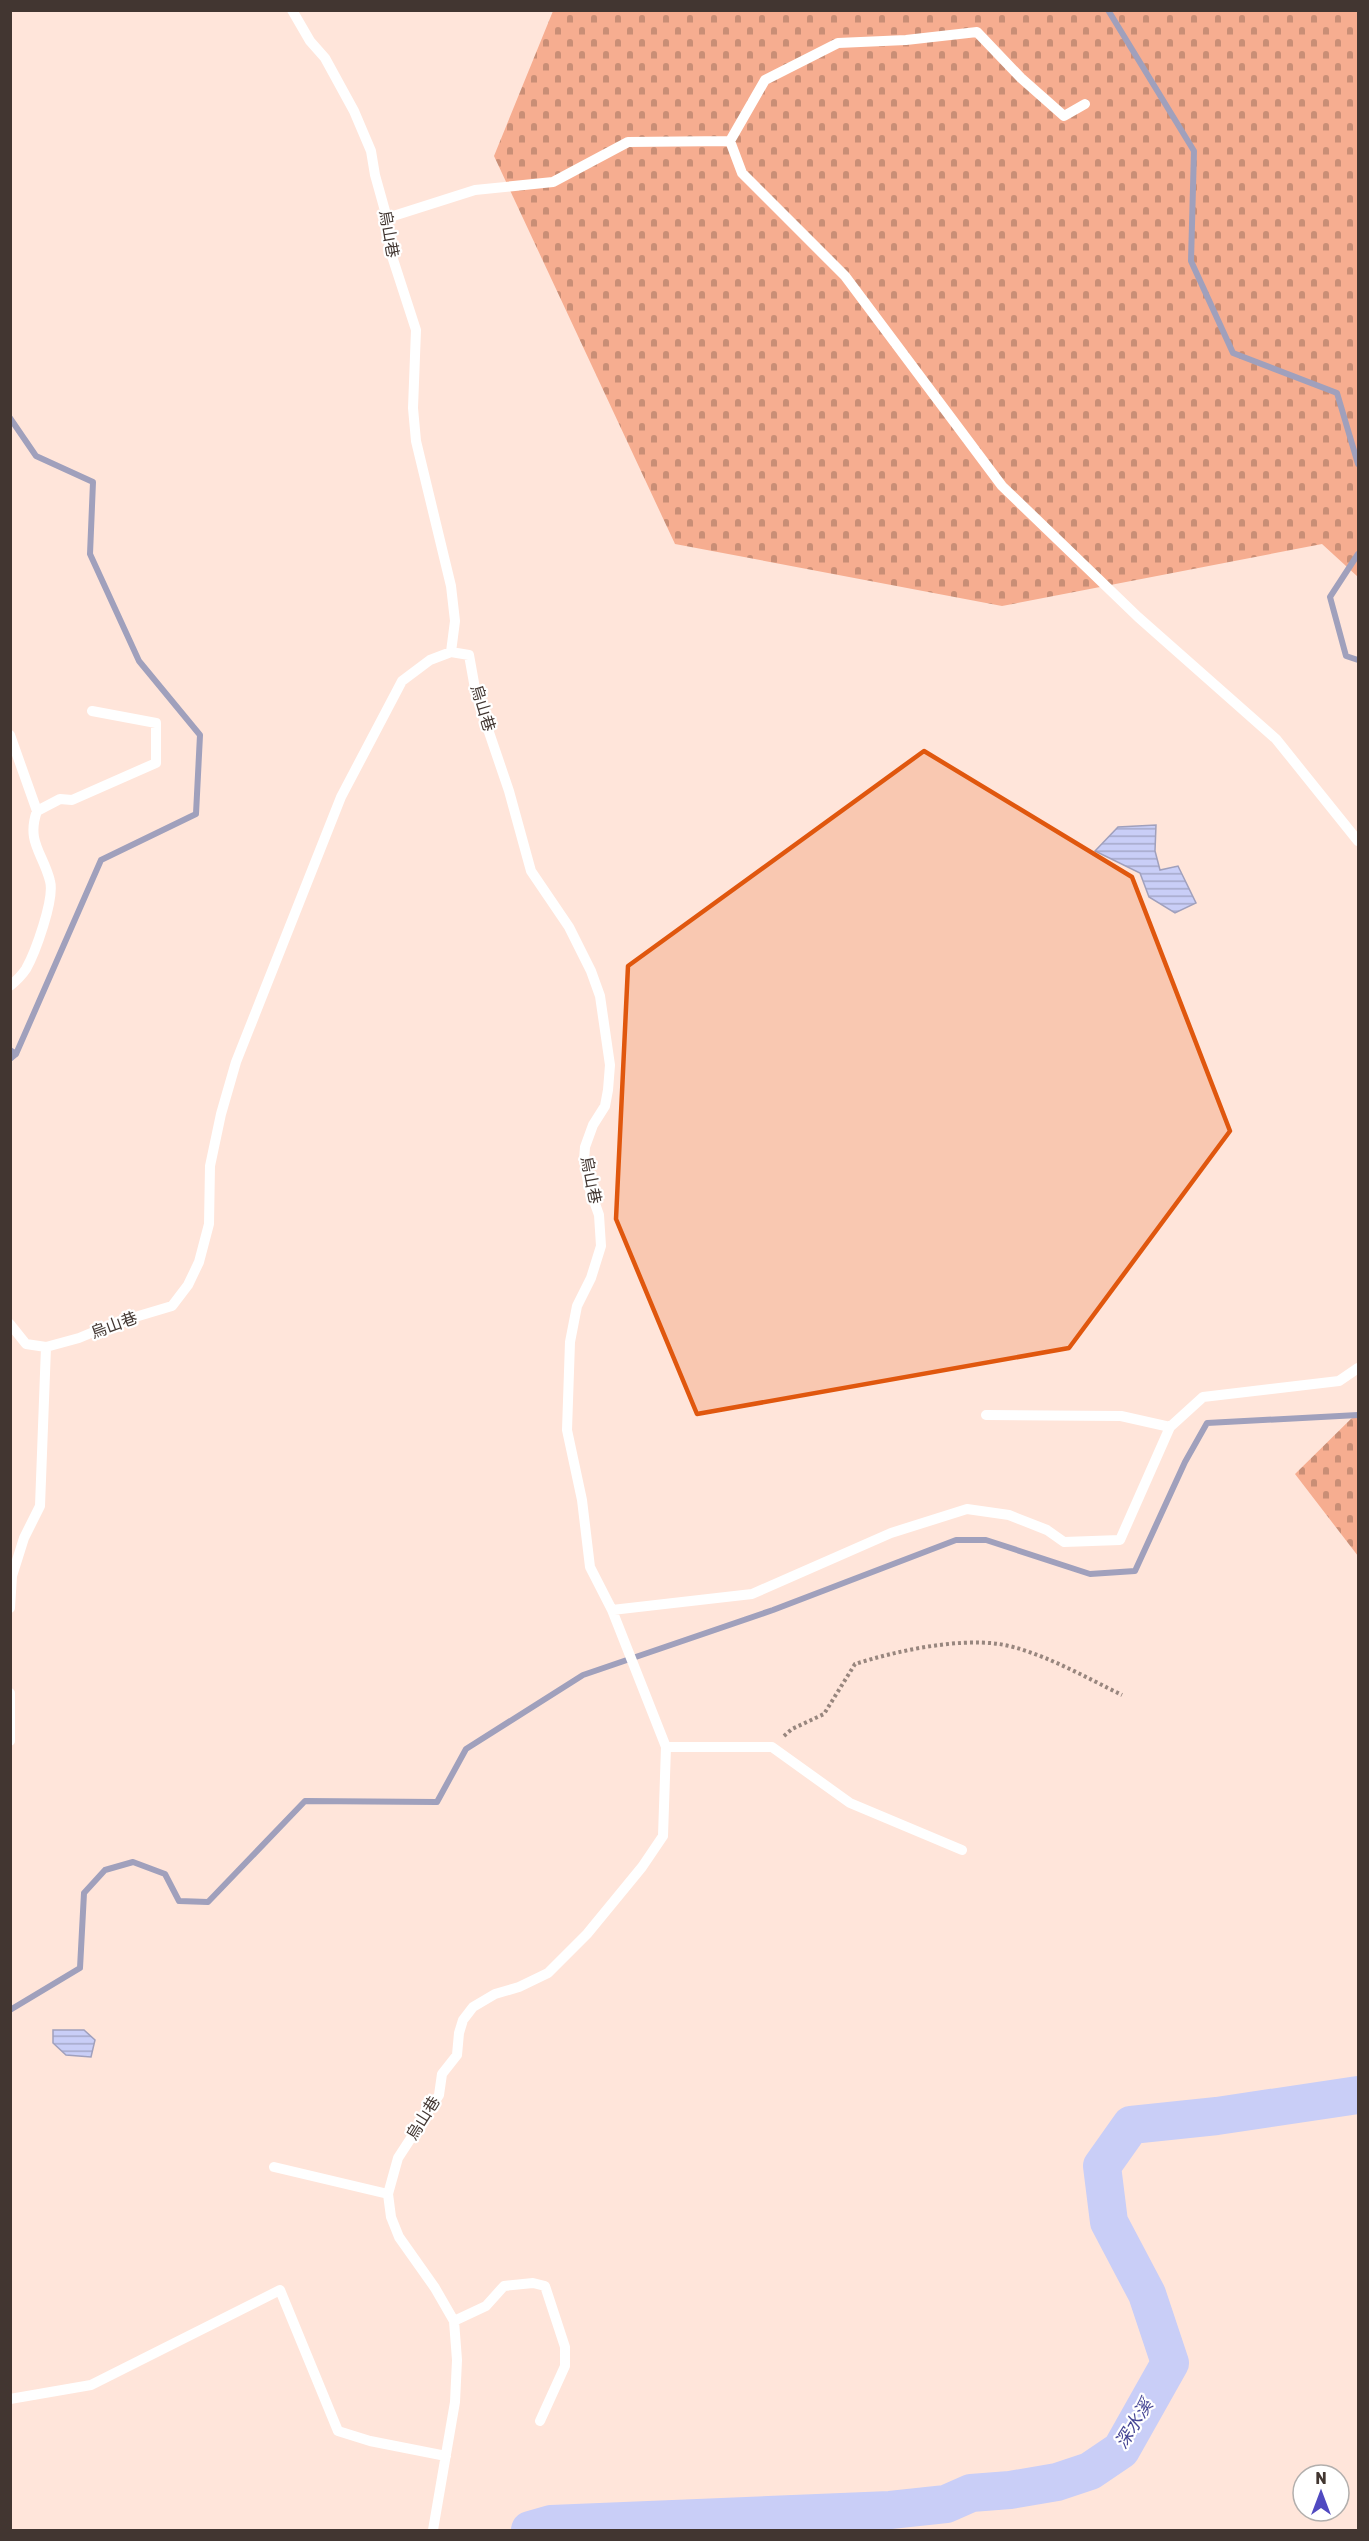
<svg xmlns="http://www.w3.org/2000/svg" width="1369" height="2541" font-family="Rubik,'Noto Sans TC',sans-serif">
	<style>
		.cemetery { fill: url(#cemetery-stones) }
		.water { fill: url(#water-rules); stroke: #a0a0bc; stroke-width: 1.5 }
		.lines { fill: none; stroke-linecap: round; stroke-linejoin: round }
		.stream { stroke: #a0a0bc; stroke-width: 6 }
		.river { stroke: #c9cef7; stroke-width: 38 }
		.path { stroke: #98867e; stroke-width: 4; stroke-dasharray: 3 3; stroke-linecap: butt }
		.service { stroke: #fff; stroke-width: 10 }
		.marked { fill: #e0570e; fill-opacity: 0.2; stroke: #e0570e; stroke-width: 4.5; stroke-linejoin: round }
		.labels { text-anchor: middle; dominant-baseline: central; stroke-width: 4.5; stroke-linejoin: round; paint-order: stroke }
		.street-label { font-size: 16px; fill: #423631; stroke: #fff }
		.water-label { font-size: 18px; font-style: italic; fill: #464695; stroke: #fff }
	</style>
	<defs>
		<pattern id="cemetery-stones" width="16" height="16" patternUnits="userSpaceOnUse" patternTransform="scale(1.5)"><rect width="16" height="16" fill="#f6ad90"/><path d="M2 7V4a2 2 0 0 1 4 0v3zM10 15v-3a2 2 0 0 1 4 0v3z" fill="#c98e76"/></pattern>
		<pattern id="water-rules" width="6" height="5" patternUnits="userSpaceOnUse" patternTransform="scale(1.5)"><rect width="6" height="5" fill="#c9cef7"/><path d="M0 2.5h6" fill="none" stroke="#a5a8c9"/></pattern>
	</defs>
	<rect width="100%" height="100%" fill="#ffe5da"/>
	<path class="cemetery" d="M553 11H1358V577L1322 544 1002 606 675 544 494 156Z
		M1358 1412V1556L1295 1474Z"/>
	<path class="water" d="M1156 825 1155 851 1160 870 1178 866 1196 903 1175 913 1149 897 1140 873 1095 851 1118 827Z
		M53 2030H84L95 2040 91 2057 66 2055 53 2043Z"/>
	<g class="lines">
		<path class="stream" d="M1108 10 1194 151 1191 261 1233 353 1337 393 1358 464
			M10 418 36 456 93 482 90 554 139 661 200 735 196 814 101 860 16 1054
			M1358 554 1330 597 1346 656 1358 660
			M10 1050 16 1054 10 1059
			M10 2010 80 1968 84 1893 105 1870 133 1862 165 1874 179 1901 208 1902 305 1801 437 1802 466 1749 583 1675 773 1610 956 1540H986L1090 1574 1135 1571 1185 1462 1207 1423 1358 1415"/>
		<path class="river" d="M530 2530 551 2524 890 2510 946 2504 971 2493 1010 2490 1057 2482 1090 2471 1121 2450 1170 2363 1147 2294 1109 2222 1102 2166 1131 2125 1217 2116 1358 2095"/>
		<path class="path" d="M784 1736 792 1729 824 1714 855 1664C896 1651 956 1638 999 1644 1038 1650 1087 1678 1122 1695"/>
		<path class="service" d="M292 10 310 41 325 58 354 111 371 151 375 175 387 218 390 250 416 330 413 408 416 441 451 586 455 621 451 652
			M730 141 742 173 845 276 1002 486 1138 617 1276 739 1358 841
			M387 218 475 190 553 182 628 142 730 141 765 80 838 43 906 40 977 32 1021 78 1064 116 1085 104
			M10 735 37 811
			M10 986C16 981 22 975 26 969 35 953 55 899 50 881 43 853 26 842 37 811L60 799 72 800 156 763V723L92 711
			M10 1324 26 1344 46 1347 40 1506 24 1538 12 1576 10 1608
			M46 1347 79 1338 115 1323 172 1306 188 1285 199 1262 209 1224 210 1166 221 1114 236 1062 341 797 402 681 430 660 451 652 469 655 476 694 509 791 531 871 569 927 591 971 600 996 610 1065 608 1090 605 1106 593 1125 585 1147 584 1160 589 1187 599 1215 601 1246 591 1278 577 1306 570 1342 567 1430 582 1500 590 1567 612 1610 666 1747 663 1836 642 1867 587 1934 548 1973 519 1987 495 1994 473 2007 463 2020 459 2033 457 2055 442 2074 439 2095 398 2158 388 2194 391 2217 399 2237 435 2288 454 2321 457 2360 455 2402 433 2530
			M986 1415 1121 1416 1170 1427
			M612 1610 752 1594 891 1533 967 1509 1009 1515 1047 1530 1064 1542 1120 1540 1170 1427 1203 1397 1339 1381 1358 1368
			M10 1693V1741
			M666 1747H772L850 1803 962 1850
			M274 2167 388 2194
			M454 2321 486 2306 504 2286 533 2283 545 2286 565 2347V2366L540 2421
			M10 2399 91 2385 280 2290 338 2431 370 2441 446 2456"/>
	</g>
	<path class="marked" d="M924 751 1132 877 1230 1131 1069 1348 697 1414 616 1219 628 966Z"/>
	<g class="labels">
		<g class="street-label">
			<text transform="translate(389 234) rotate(80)">烏山巷</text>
			<text transform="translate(483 708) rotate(73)">烏山巷</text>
			<text transform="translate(591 1180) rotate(79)">烏山巷</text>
			<text transform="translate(114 1325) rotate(-20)">烏山巷</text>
			<text transform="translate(423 2118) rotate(-58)">烏山巷</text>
		</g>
		<g class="water-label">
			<text transform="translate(1134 2424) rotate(-58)">深水溪</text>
		</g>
	</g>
	<rect width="1369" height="2541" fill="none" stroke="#423631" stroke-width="24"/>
	<g transform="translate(1321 2493)"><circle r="28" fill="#ffffff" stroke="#b3afad" stroke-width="1.5"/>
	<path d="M0-4.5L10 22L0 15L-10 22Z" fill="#504ac1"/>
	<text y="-9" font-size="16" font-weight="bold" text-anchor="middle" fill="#423631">N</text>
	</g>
</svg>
